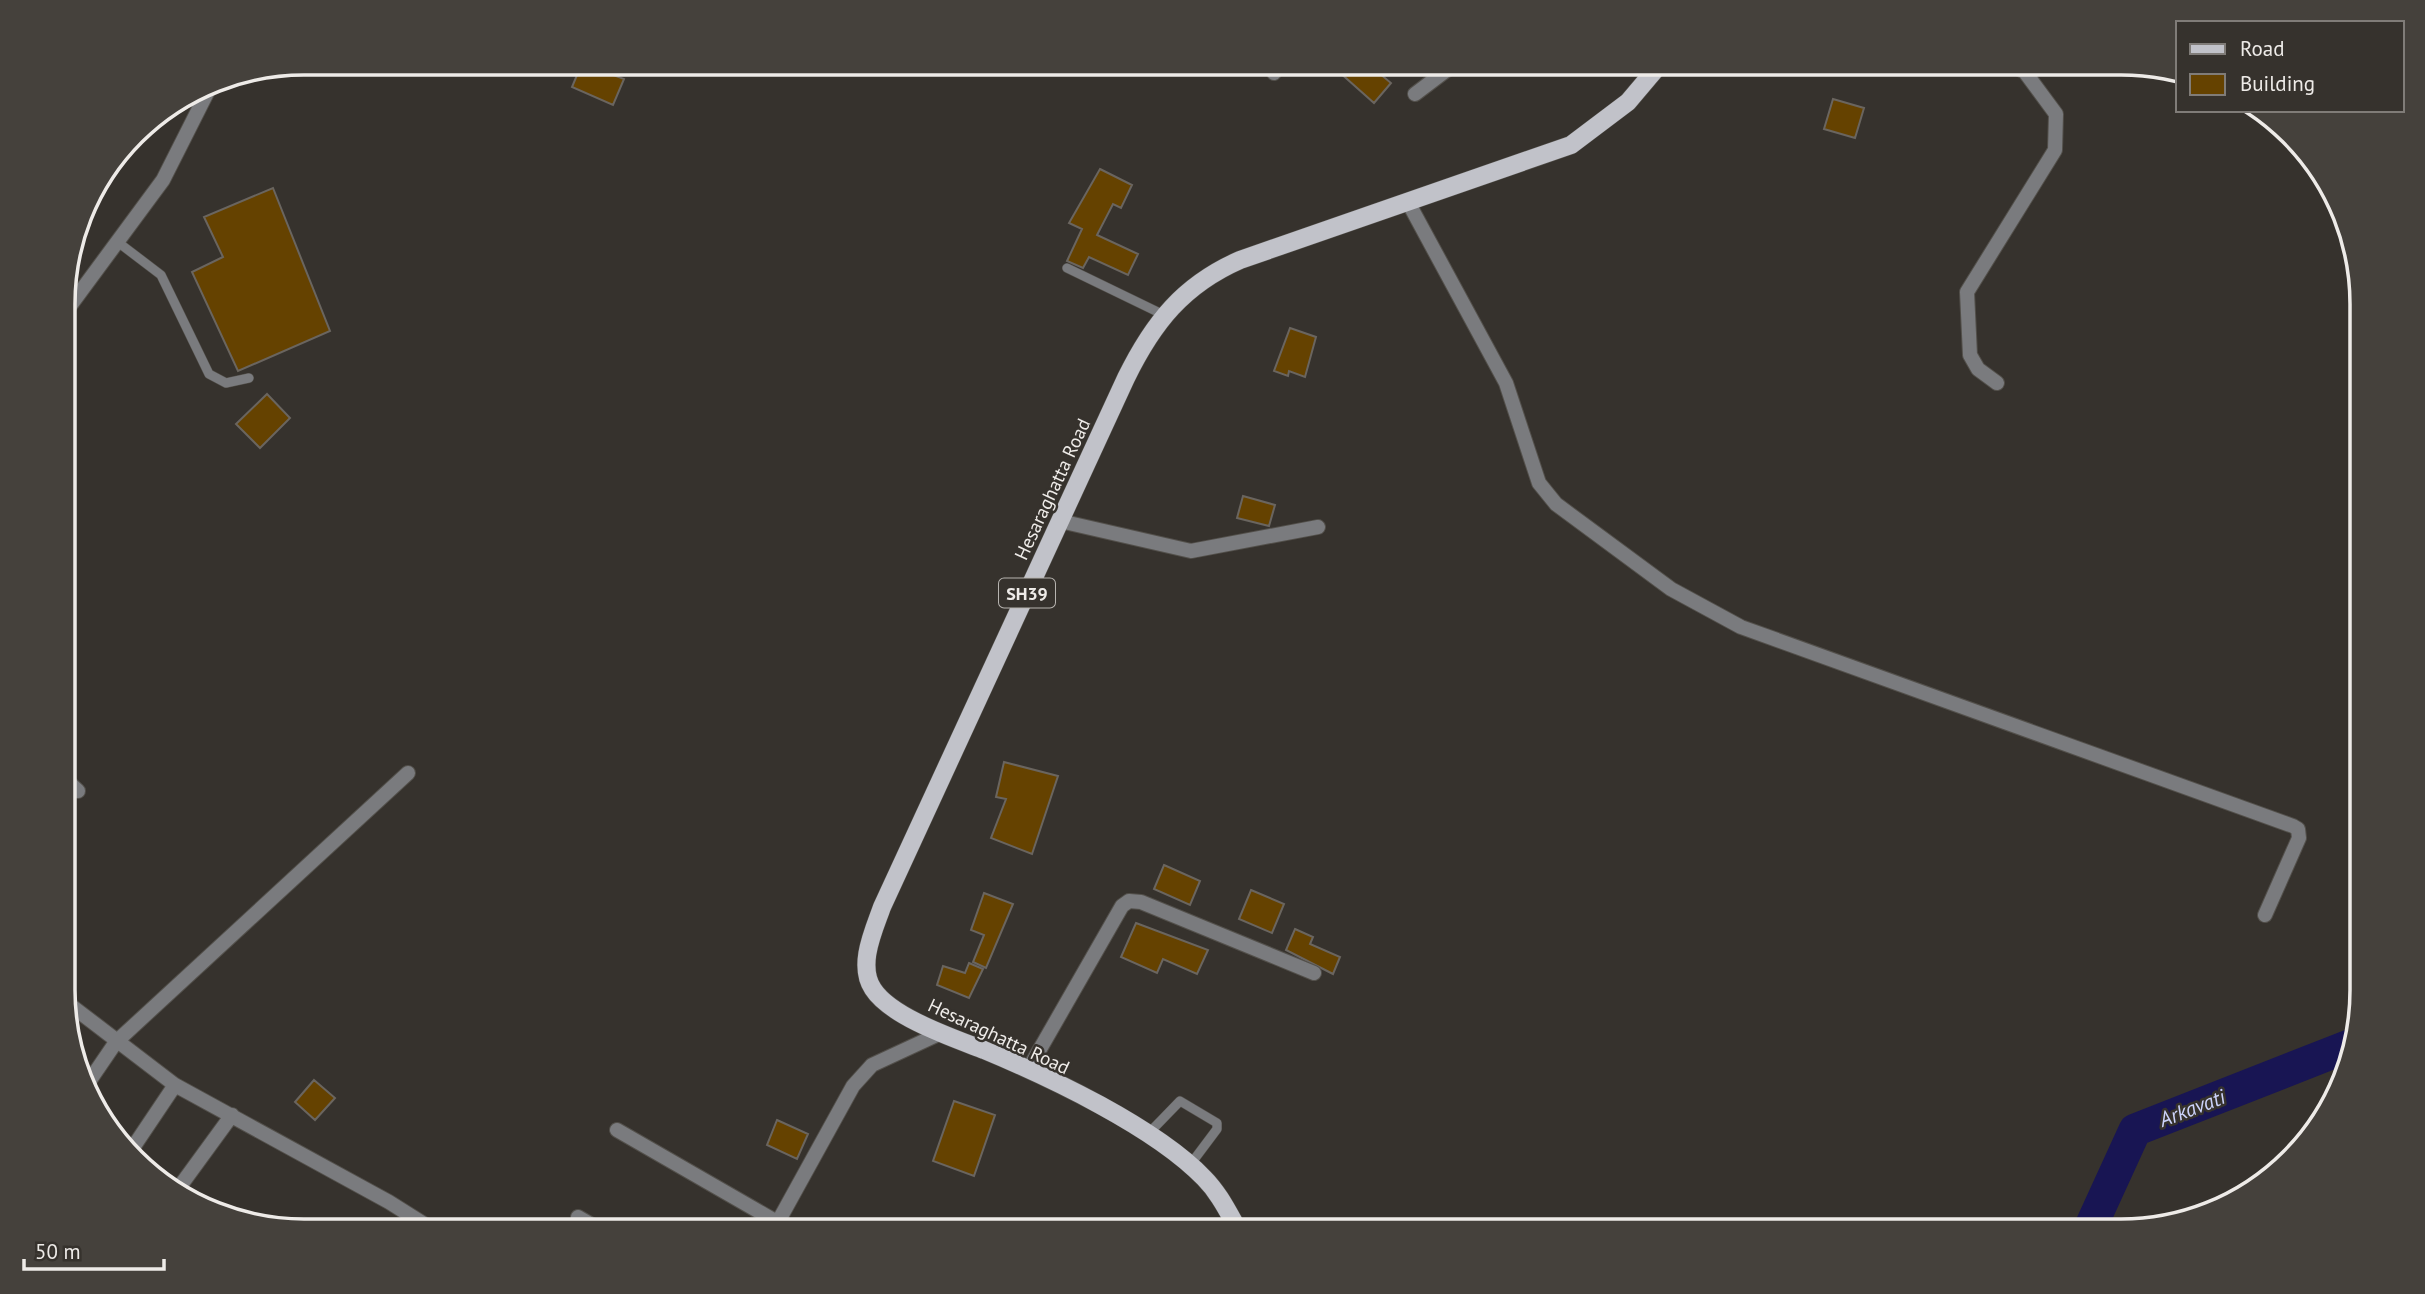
<svg xmlns="http://www.w3.org/2000/svg" width="2425" height="1294" font-family="'PT Sans',sans-serif">
	<style>
		.lines { fill: none; stroke-linecap: round; stroke-linejoin: round }
		.river { stroke: #181553; stroke-width: 33 }
		.building { fill: #654200; stroke: #6a655f; stroke-width: 2 }
		.service-casing { stroke: #53504b; stroke-width: 10 }
		.minor-casing { stroke: #53504b; stroke-width: 16 }
		.tertiary-casing { stroke: #53504b; stroke-width: 16 }
		.primary-casing { stroke: #53504b; stroke-width: 19 }
		.service { stroke: #7a7b7e; stroke-width: 9 }
		.minor { stroke: #7a7b7e; stroke-width: 14 }
		.tertiary { stroke: #7a7b7e; stroke-width: 14 }
		.primary { stroke: #c1c2c9; stroke-width: 18 }
		.labels { text-anchor: middle; dominant-baseline: central; stroke-width: 5; stroke-linejoin: round; paint-order: stroke }
		.shield { fill: #36322d; stroke: #b7b4b0; stroke-width: 2 }
		.shield-label { font-size: 18px; font-weight: bold; fill: #eeebe8 }
		.street-label { font-size: 19px; fill: #eeebe8; stroke: #36322d }
		.water-label { font-size: 21px; font-style: italic; fill: #ccd3fb; stroke: #36322d }
		.rim { fill: none; stroke: #eeebe8; stroke-width: 3.5 }
	</style>
	<rect width="100%" height="100%" fill="#36322d"/>
	<g class="lines">
		<path class="river" d="M2093 1231 2092 1224 2135 1130 2349 1046"/>
	</g>
	<path class="building" d="M582 63 624 79 613 105 572 87Z
		M1329 63H1367L1391 83 1374 103Z
		M1833 99 1864 108 1855 138 1824 129Z
		M1100 169 1132 185 1121 208 1113 204 1097 235 1138 254 1128 275 1089 257 1083 268 1067 261 1082 229 1069 223Z
		M273 188 330 331 238 371 192 272 223 257 204 217Z
		M1290 328 1316 337 1305 377 1289 371 1288 376 1274 371Z
		M267 394 290 418 260 448 236 424Z
		M1243 496 1275 505 1269 526 1237 518Z
		M1004 762 1058 776 1032 854 991 838 1006 799 996 797Z
		M1164 865 1200 881 1190 905 1154 889Z
		M1251 890 1284 904 1272 933 1239 919Z
		M984 893 1013 904 986 968 973 962 984 935 971 930Z
		M1136 923 1208 950 1197 974 1163 959 1157 973 1121 957Z
		M1295 929 1313 937 1310 944 1340 957 1333 974 1286 950Z
		M969 963 983 969 969 998 937 985 943 966 965 973Z
		M314 1080 335 1098 315 1120 295 1102Z
		M954 1101 995 1115 974 1176 933 1161Z
		M777 1120 808 1134 797 1159 767 1145Z"/>
	<g class="lines">
		<defs>
			<path id="service" d="M119 243 161 275 209 374 226 383 249 378
				M1067 268 1164 315
				M1148 1134 1180 1101 1217 1123V1129L1190 1165"/>
			<path id="minor" d="M1274 73 1281 63
				M1415 94 1456 63
				M1408 202 1506 383 1539 483 1556 504 1671 589 1741 627 2293 826 2298 829 2299 838 2265 915
				M1997 383 1978 369 1970 355 1967 292 2055 150 2056 114 2025 72 2009 63
				M1060 521 1191 551 1318 527
				M65 779 78 791
				M65 1001 175 1085 389 1202 435 1231
				M1028 1070 1122 906 1129 901 1141 902 1314 973
				M88 1083 116 1042 408 773
				M617 1130 777 1222
				M132 1149 175 1085
				M178 1189 232 1115
				M578 1217 602 1231
				M773 1231 853 1086 872 1065 941 1033"/>
			<path id="tertiary" d="M64 314 163 180 213 81"/>
			<path id="primary" d="M1239 1231C1228 1212 1219 1193 1204 1178 1155 1127 1049 1077 984 1050 953 1038 891 1017 873 989 857 965 874 930 882 907L1126 378C1153 323 1183 285 1240 260L1571 145 1628 102 1661 63"/>
		</defs>
		<use href="#service" class="service-casing"/>
		<use href="#minor" class="minor-casing"/>
		<use href="#tertiary" class="tertiary-casing"/>
		<use href="#primary" class="primary-casing"/>
		<use href="#service" class="service"/>
		<use href="#minor" class="minor"/>
		<use href="#tertiary" class="tertiary"/>
		<use href="#primary" class="primary"/>
	</g>
	<g class="labels">
		<rect class="shield" x="999" y="578.5" width="56" height="29" rx="5"/>
		<g class="shield-label">
			<text x="1027" y="593">SH39</text>
		</g>
		<g class="street-label">
			<text transform="translate(1052 489) rotate(-65)">Hesaraghatta Road</text>
			<text transform="translate(999 1036) rotate(25)">Hesaraghatta Road</text>
		</g>
		<g class="water-label">
			<text transform="translate(2192 1108) rotate(-21)">Arkavati</text>
		</g>
	</g>
	<path d="M0 0H2425V1294H0ZM304 75H2121A229 229 0 0 1 2350 304V990A229 229 0 0 1 2121 1219H304A229 229 0 0 1 75 990V304A229 229 0 0 1 304 75Z" fill="#45413c" fill-rule="evenodd"/>
	<path class="rim" d="M304 75H2121A229 229 0 0 1 2350 304V990A229 229 0 0 1 2121 1219H304A229 229 0 0 1 75 990V304A229 229 0 0 1 304 75Z"/>
	<rect x="2176" y="21" width="228" height="91" fill="#36322d" stroke="#807c78" stroke-width="2"/>
	<rect x="2190" y="44" width="35" height="10" fill="#c1c2c9" stroke="#807c78" stroke-width="2"/>
	<text x="2240" y="56" font-size="21" fill="#eeebe8">Road</text>
	<rect x="2190" y="74" width="35" height="21" fill="#654200" stroke="#807c78" stroke-width="2"/>
	<text x="2240" y="91" font-size="21" fill="#eeebe8">Building</text>
	<path d="M24 1259v10h140v-10" fill="none" stroke="#eeebe8" stroke-width="3.5"/>
	<text x="35" y="1259" font-size="21" fill="#eeebe8" stroke="#36322d" stroke-width="5" paint-order="stroke">50 m</text>
</svg>
